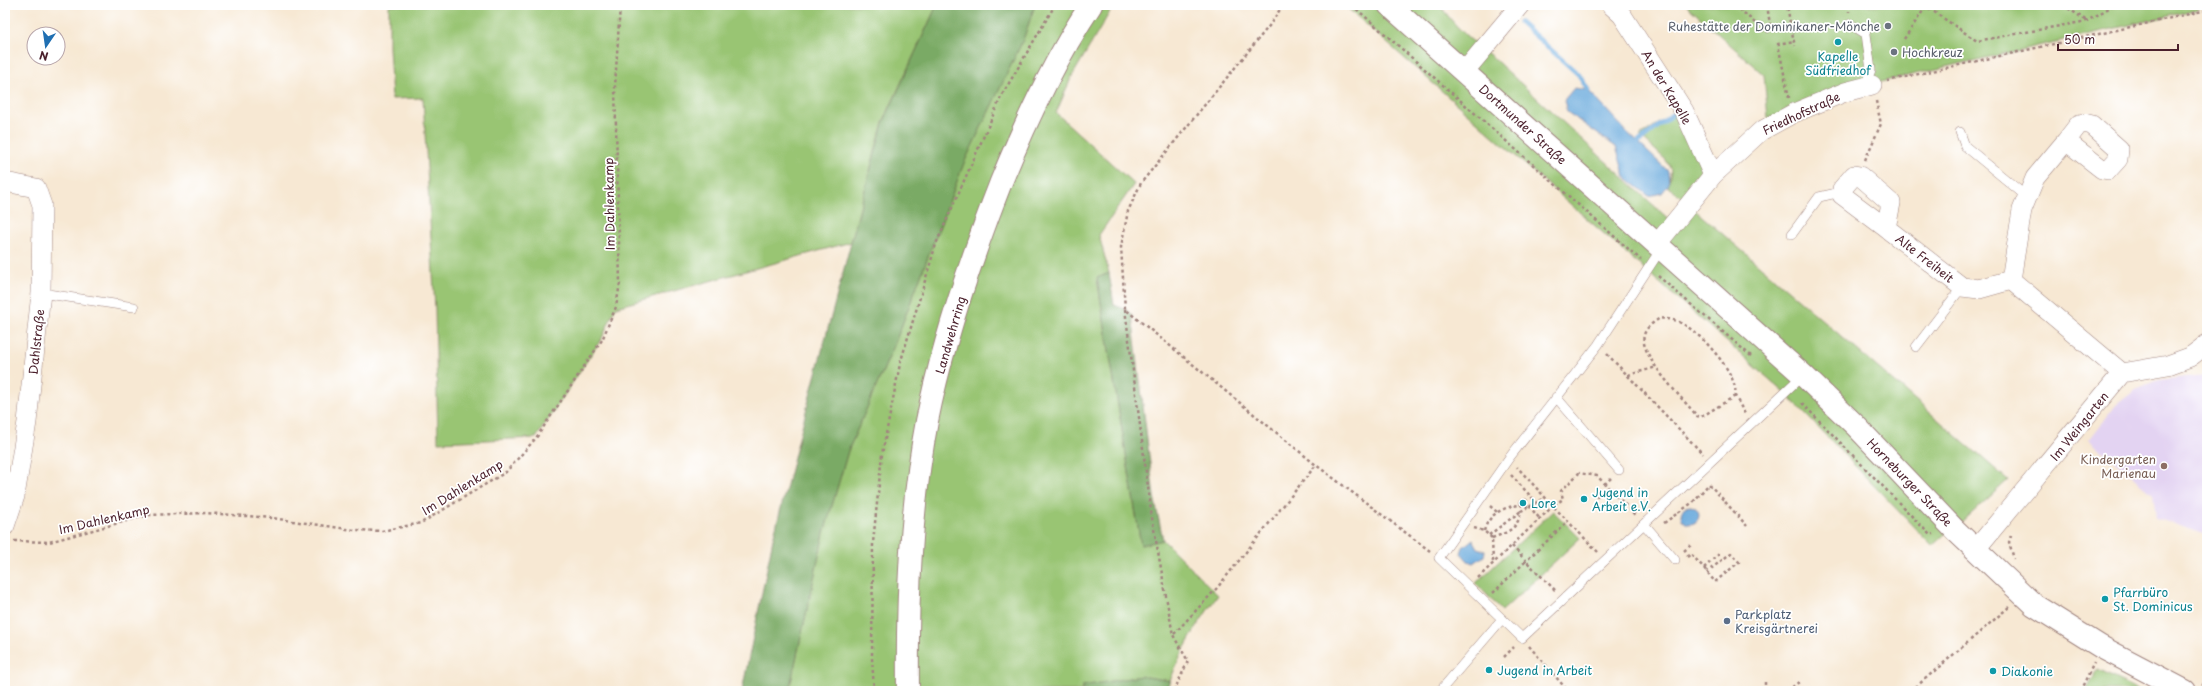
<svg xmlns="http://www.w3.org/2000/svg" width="2212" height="696" font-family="'Playpen Sans',sans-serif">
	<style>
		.built { fill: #e3d3f2 }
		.green { fill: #99c573; stroke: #72724f }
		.forest { fill: #7aaa65; stroke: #626448 }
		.water { fill: #68a9dc; stroke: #596484 }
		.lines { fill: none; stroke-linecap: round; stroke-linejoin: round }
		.stream { stroke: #68a9dc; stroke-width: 5 }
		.service-casing { stroke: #a0847f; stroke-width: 10 }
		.minor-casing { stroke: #a0847f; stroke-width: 20 }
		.tertiary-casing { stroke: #a0847f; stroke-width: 24 }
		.secondary-casing { stroke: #a0847f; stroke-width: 24 }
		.path { stroke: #a0847f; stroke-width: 2.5; stroke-dasharray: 3 3; stroke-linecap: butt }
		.service { stroke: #fff; stroke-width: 9 }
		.minor { stroke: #fff; stroke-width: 19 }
		.tertiary { stroke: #fff; stroke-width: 22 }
		.secondary { stroke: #fff; stroke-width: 22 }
		.worship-dot { fill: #6b7280; stroke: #fff; stroke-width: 1.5 }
		.culture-dot { fill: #0f9aa8; stroke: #fff; stroke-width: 1.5 }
		.education-dot { fill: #8d6e63; stroke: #fff; stroke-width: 1.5 }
		.service-dot { fill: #5c6f8a; stroke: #fff; stroke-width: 1.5 }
		.labels { text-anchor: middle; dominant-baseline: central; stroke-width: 3.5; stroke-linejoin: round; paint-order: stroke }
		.worship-label { font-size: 12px; fill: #5b616d; stroke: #fff; text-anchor: end }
		.culture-label { font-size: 12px; fill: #0d838f; stroke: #fff; text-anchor: start }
		.street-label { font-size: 12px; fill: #4a1f2b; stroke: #fff }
		.education-label { font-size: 12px; fill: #785e54; stroke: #fff; text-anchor: end }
		.service-label { font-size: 12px; fill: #4e5e75; stroke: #fff; text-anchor: start }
	</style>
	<rect width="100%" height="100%" fill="#fff"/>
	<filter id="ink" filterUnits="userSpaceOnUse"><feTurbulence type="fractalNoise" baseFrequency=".025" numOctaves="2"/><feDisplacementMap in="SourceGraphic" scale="8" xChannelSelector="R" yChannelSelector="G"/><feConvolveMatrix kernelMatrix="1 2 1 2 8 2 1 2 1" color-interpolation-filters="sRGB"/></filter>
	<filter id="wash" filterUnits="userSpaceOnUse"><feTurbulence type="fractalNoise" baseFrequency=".012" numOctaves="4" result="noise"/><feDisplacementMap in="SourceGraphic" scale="16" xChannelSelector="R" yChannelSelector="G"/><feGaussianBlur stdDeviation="0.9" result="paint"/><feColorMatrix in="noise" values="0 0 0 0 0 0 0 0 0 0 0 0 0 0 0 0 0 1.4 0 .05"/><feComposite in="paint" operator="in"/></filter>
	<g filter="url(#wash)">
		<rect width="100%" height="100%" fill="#f7e8d3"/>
		<path class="built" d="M2207 375V535L2156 518 2153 493 2089 440 2116 405 2138 388 2158 380Z"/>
		<path class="green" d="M389 5H937L883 122 851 242 616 307 602 338 536 438 438 442 435 309 423 98 392 99 389 47Z
			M1035 5H1114L1071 78 1056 113 1134 184 1099 235 1109 273 1097 278 1141 545 1163 540 1218 595C1198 623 1182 649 1170 681L1141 676 1082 687V691H789L824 533 848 451 893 348 964 163 1023 40Z
			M1344 5H1440C1454 26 1471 41 1491 56L1674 224 1689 205 2008 480 1959 525 1956 524 1932 546 1785 393Z
			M1686 5H2198L2199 9 1872 84 1768 118 1764 75Z
			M1676 111 1705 170 1683 198 1668 187 1671 170 1666 160 1640 136Z
			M1553 511 1580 538 1502 611 1476 583Z
			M2098 670 2140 691H2086Z"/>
		<path class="forest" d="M937 5H1035L1023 40 964 163 893 348 848 451 824 533 789 691H742L773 539 812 388 883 123Z
			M1109 273 1114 305 1125 309 1132 315 1154 496 1163 540 1141 545 1097 278Z
			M1141 676 1170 681 1166 691H1082V686Z"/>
		<path class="water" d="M1574 88 1588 90 1627 132 1668 171 1669 184 1662 193 1649 196 1625 177 1616 147 1567 112 1564 100Z
			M1681 515a9 9 0 1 1 18 0a9 9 0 1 1-18 0Z
			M1473 539 1478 548 1485 551 1484 556 1474 563 1468 561 1461 553 1463 547Z"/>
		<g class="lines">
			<path class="stream" d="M1520 22 1579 75 1588 90
				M1639 142 1672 115"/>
		</g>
	</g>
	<g filter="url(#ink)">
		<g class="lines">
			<defs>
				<path id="service" d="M1850 24 1866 34 1871 70 1865 86
					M1960 132 1965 146 2027 197
					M1792 234 1819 197 1841 192
					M1661 249 1598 345 1509 458 1439 558 1522 638 1803 375
					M41 293 134 307
					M1916 347 1962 287
					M1556 397 1619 470
					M1644 524 1675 560
					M1440 691 1502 619"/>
				<path id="minor" d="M1611 5 1622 15 1684 111 1713 175
					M1464 72 1520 5
					M2084 123 2092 125 2119 149 2118 159 2108 170 2102 169 2066 141 2079 124Z
					M1854 175 1860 176 1891 203 1886 228 1842 195V189Z
					M5 182 36 188 42 205 41 293 27 422 15 496 5 526
					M1886 228 1962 287 1979 289 2011 280
					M1657 244 1713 175 1761 131 1794 113 1845 92 1872 85
					M2011 280 2022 210 2035 178 2066 141
					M2011 280 2122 373
					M1976 549 2122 373 2168 365 2190 357 2207 344"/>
				<path id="tertiary" d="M1389 5 1803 375 1855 425 1955 530 2034 605 2101 647 2185 691"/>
				<path id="secondary" d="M908 691C907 601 910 510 927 421 943 340 971 259 1001 182 1026 121 1054 60 1091 5"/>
			</defs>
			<use href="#service" class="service-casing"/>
			<use href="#minor" class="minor-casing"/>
			<use href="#tertiary" class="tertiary-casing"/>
			<use href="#secondary" class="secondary-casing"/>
			<path class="path" d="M1283 5 1269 26 1141 183 1128 211 1121 247 1125 309 1316 465 1430 551
				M1352 5 1641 260
				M1735 5 1765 32 1791 28 1787 5
				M1767 5 1771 31
				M1849 5V12
				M1924 5 1977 41 2087 21 2114 5
				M2063 5 2087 21
				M1791 28 1795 46
				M1904 39 1927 5
				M1887 81 2207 10
				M1789 98 1778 44 1794 41
				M1865 160 1881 124 1876 101
				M1658 276 1751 356
				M1125 309 1152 518 1173 635 1188 661 1174 691
				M1607 354 1703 454
				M1628 375 1657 367
				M1735 396 1701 417 1697 416C1685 401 1638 355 1644 335 1646 327 1654 322 1660 318 1666 319 1673 319 1679 322 1697 329 1740 374 1735 396L1745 414
				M1802 403 1930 535 1933 534
				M1511 475 1536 502
				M1611 478 1605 484 1636 516
				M1596 496 1603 494 1610 505 1620 507 1624 503
				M1520.5 503a3.5 3.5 0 1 1 7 0a3.5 3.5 0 1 1-7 0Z
				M1526 505 1527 508 1545 498
				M1490 506 1497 512
				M1529 506 1540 519
				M1664 523 1693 502 1709 484 1747 526
				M1474 528 1484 531 1492 538 1493 563
				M1484 531C1489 513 1504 507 1520 505
				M1489 535 1521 511
				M2011 535 2009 542 2014 559
				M1492 538C1508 532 1518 529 1521 511L1527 508
				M14 541 49 542 148 515 206 513 272 518 354 530 382 531 421 523 506 472 536 438 602 340 616 307 620 283 615 87 620 5
				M1512 546 1526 561 1568 521
				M1684 551 1691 545
				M1598 552 1553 506 1563 499 1561 491 1579 473 1597 476 1605 484
				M1687 557 1691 554 1704 568 1719 554
				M1704 568 1715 582 1739 562 1731 553 1707 572
				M1478 578 1553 506 1517 467
				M1493 593 1526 561 1556 591
				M1174 634 1217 588 1316 465
				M1529 646 1568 691
				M1504 657 1514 647
				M2202 684 2207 687
				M874 691 872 658 873 543 882 454 900 364 936 244 1002 95 1055 5
				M1765 691V680
				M1787 691 1799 682
				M1911 691 2009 607
				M2080 691 2094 663"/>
			<use href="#service" class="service"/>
			<use href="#minor" class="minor"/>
			<use href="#tertiary" class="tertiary"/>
			<use href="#secondary" class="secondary"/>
		</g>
	</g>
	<g class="worship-dot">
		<circle cx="1888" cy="26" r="4"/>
		<circle cx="1894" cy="52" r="4"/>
	</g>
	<g class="culture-dot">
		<circle cx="1838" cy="42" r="4"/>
		<circle cx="1584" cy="499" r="4"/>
		<circle cx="1523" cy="503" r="4"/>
		<circle cx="2105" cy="599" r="4"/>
		<circle cx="1489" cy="670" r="4"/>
		<circle cx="1993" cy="671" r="4"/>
	</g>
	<circle class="education-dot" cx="2164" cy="466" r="4"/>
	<circle class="service-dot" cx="1727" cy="621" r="4"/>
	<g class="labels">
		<g class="worship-label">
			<text x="1880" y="26">Ruhestätte der Dominikaner-Mönche</text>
			<text x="1902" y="52" text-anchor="start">Hochkreuz</text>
		</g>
		<g class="culture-label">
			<text x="1838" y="56" text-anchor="middle">Kapelle<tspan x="1838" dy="14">Südfriedhof</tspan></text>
			<text x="1592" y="492">Jugend in<tspan x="1592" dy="14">Arbeit e.V.</tspan></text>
			<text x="1531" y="503">Lore</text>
			<text x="2113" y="592">Pfarrbüro<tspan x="2113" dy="14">St. Dominicus</tspan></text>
			<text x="1497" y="670">Jugend in Arbeit</text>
			<text x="2001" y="671">Diakonie</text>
		</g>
		<g class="street-label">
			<text transform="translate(1667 87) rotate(59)">An der Kapelle</text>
			<text transform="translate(1801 113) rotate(-25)">Friedhofstraße</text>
			<text transform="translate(1523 124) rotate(42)">Dortmunder Straße</text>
			<text transform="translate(609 204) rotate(-91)">Im Dahlenkamp</text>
			<text transform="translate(1925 258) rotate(38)">Alte Freiheit</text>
			<text transform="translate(950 335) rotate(-74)">Landwehrring</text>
			<text transform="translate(36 342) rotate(-84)">Dahlstraße</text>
			<text transform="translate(2079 426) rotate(-51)">Im Weingarten</text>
			<text transform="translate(1910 482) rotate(46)">Horneburger Straße</text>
			<text transform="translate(462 487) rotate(-32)">Im Dahlenkamp</text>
			<text transform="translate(104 519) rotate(-13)">Im Dahlenkamp</text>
		</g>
		<g class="education-label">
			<text x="2156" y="459">Kindergarten<tspan x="2156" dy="14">Marienau</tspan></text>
		</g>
		<g class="service-label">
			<text x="1735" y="614">Parkplatz<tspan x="1735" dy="14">Kreisgärtnerei</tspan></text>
		</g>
	</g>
	<rect width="2212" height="696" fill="none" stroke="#fff" stroke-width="20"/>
	<g transform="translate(46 46) rotate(193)"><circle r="19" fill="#ffffff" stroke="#b7a5aa"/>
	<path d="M0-3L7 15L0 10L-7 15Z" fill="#1f6fb2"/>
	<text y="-6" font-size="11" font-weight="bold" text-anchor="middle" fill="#4a1f2b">N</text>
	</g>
	<path d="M2058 44v6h120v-6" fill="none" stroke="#4a1f2b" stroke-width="2"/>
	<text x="2064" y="44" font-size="12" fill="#4a1f2b" stroke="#ffffff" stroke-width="3" paint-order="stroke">50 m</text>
</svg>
